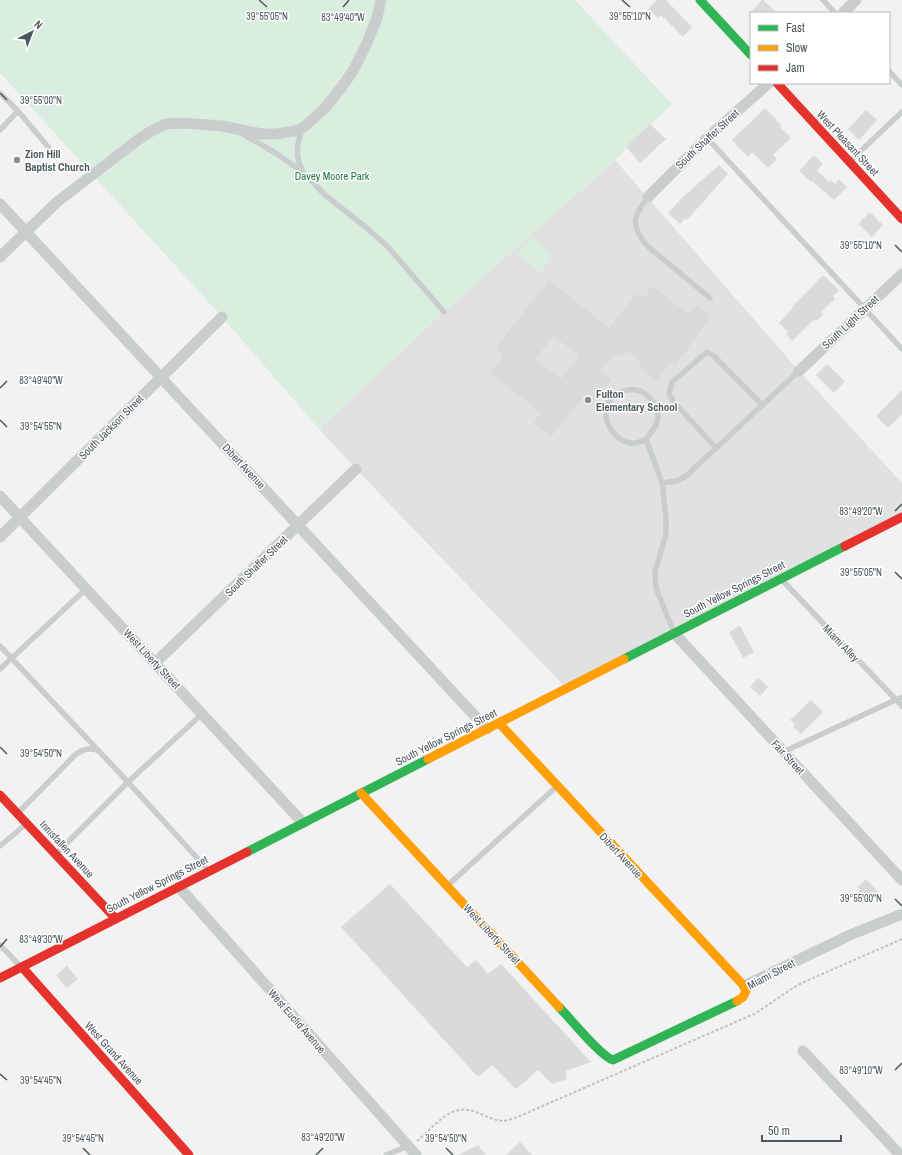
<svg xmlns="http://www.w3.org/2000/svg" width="902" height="1155" font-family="'Archivo Narrow',sans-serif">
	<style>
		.education { fill: #e1e1e2 }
		.green { fill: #daeedf }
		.building { fill: #d9dada; fill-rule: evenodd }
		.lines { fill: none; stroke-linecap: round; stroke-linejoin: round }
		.path { stroke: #bbc4c0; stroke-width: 2; stroke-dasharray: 3 2; stroke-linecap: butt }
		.lane { stroke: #cacdce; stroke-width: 5.5 }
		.street { stroke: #cacdce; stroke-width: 11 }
		.fast { stroke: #30b455; stroke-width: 9 }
		.slow { stroke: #ff9f0a; stroke-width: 9 }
		.jam { stroke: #e5322d; stroke-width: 9 }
		.ticks { fill: none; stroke: #4b575d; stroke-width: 1.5 }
		.poi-dot { fill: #868d91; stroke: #fff; stroke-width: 1.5 }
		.labels { text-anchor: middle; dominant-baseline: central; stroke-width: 3; stroke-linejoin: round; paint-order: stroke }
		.street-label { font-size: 11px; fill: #4b575d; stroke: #fff }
		.poi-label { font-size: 11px; font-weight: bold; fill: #4b575d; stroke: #fff; text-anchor: start }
		.park-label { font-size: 11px; fill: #227842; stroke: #fff }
		.ticks-label { font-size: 10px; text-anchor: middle; fill: #4b575d; stroke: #fff; stroke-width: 3; stroke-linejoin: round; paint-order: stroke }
	</style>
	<rect width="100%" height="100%" fill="#f3f2f2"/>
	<path class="education" d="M615 160 799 371 902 483V517L567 689 356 469 319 429 444 312Z"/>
	<path class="green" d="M0 0H575L672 104 615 160 444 312 319 429 222 317 0 73Z
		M532 237 554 257 540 273 518 253Z"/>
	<path class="building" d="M657 0H666L692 27 683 37 661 15 658 18 648 9Z
		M762 0H763L777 13H750Z
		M765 108 782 126 780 127 791 138 773 155 777 159 768 168 752 152 748 157 732 140Z
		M866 110 877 120 859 140 848 129Z
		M650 124 666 139 640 163 626 147Z
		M814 155 823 164 817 170 829 182 831 180 835 184 839 179 847 187 834 200 812 181 811 182 799 171Z
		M719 165 728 174 687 220 685 218 680 224 668 213 682 198Z
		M870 212 883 225 872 237 858 224Z
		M823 275 839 290 833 296 835 299 821 312 823 314 817 321 815 319 792 341 786 334 788 332 779 323 793 308 792 307Z
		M549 280 609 328 637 293 644 298 652 286 689 314 696 305 711 316 676 365 671 363 656 381 638 366 641 362 629 352 611 358 600 371 611 380 590 407 581 400 551 437 533 423 541 413 490 373 503 355 495 348ZM554 336 579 356 561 379 535 359Z
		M827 364 845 381 834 393 816 375Z
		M902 390V414L888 428 876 416Z
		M740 626 754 652 743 658 729 632Z
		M758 678 768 687 760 696 750 687Z
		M811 700 823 712 801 734 793 726 795 724 790 720Z
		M866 879 880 894 871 902 868 899 864 902 856 894 860 890 857 887Z
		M390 884 467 967 476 960 488 974 501 964 591 1062 566 1071 567 1079 552 1084 538 1070 516 1089 492 1065 478 1077 341 927Z
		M67 966 78 979 67 988 56 975Z
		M520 1142 532 1155H506Z
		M478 1145 486 1155H458Z"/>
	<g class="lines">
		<path class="path" d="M417 1141C428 1132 442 1115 455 1111 473 1105 486 1120 503 1121 506 1121 511 1119 515 1118L754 1014C771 1004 786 991 804 982L902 939"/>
		<path class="lane" d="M823 0 835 13
			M889 71 902 85
			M0 93 18 111
			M0 130 18 111 49 148
			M241 133 274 152 303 172 325 195 368 229 389 248 444 312
			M707 138 902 349
			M850 161 902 112
			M302 170C295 156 297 141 303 128
			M648 197C633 218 630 223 646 245L710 298
			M646 439C642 441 636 444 631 443 616 441 604 425 606 409 608 395 628 386 640 391 650 395 659 407 658 418 657 426 651 433 646 439L662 483 666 517V534L655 572 656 588 674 633
			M716 448 673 401 669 394 672 382 707 352 714 356 762 405
			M662 483 677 481 686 476 799 371
			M782 580 902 706
			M0 646 128 782 209 871
			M0 669 86 589
			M783 752 902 697
			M18 813 75 755C83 749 88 748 97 750
			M0 846 26 824
			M56 854 128 782 202 714
			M447 886 556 787
			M0 945 21 967
			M386 1155 408 1146"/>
		<path class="street" d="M843 13 856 0
			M648 197 707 138 769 83
			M0 204 487 729
			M0 257 57 202 139 139 153 130 166 124 182 123 222 126 262 134H276L295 131 304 127 325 108 341 88 353 71 367 43 377 18 381 0
			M799 371 902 274
			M0 496 303 823
			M0 537 222 317
			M674 633 902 880
			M155 663 356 469
			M179 887 416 1155
			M744 986 850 935 902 914
			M803 1051 900 1155"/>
		<path class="fast" d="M700 0 751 55
			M624 659 845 546
			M247 852 428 759
			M559 1007C570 1018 601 1057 613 1060L737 1001"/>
		<path class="slow" d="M499 723 744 986 746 991 743 997 737 1001
			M428 759 624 659
			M361 793 559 1007"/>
		<path class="jam" d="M777 83 902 219
			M845 546 902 517
			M0 795 116 919
			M22 967 189 1155
			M0 978 247 852"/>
	</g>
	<path class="ticks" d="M259 0 267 7M622 0 630 7M343 7 349 0M0 93 7 100M895 245 902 252M0 388 7 381M0 420 7 427M895 511 902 504M895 572 902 579M0 747 7 754M895 899 902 906M0 947 7 939M895 1070 902 1063M0 1074 7 1080M83 1148 90 1155M446 1148 453 1155M316 1155 323 1148"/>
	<g class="poi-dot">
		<circle cx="17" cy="160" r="4"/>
		<circle cx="588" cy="400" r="4"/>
	</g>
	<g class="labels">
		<g class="street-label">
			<text transform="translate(707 139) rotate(-43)">South Shaffer Street</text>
			<text transform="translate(848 143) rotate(47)">West Pleasant Street</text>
			<text transform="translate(850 322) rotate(-43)">South Light Street</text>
			<text transform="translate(111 427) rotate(-45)">South Jackson Street</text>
			<text transform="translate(244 466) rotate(47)">Dibert Avenue</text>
			<text transform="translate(256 566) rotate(-44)">South Shaffer Street</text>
			<text transform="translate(734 589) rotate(-27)">South Yellow Springs Street</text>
			<text transform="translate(841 643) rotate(46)">Miami Alley</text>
			<text transform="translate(152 659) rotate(47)">West Liberty Street</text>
			<text transform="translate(446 737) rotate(-27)">South Yellow Springs Street</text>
			<text transform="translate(788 757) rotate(47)">Fair Street</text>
			<text transform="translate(67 849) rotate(47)">Innisfallen Avenue</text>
			<text transform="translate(621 855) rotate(47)">Dibert Avenue</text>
			<text transform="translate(157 884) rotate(-27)">South Yellow Springs Street</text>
			<text transform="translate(492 934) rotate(47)">West Liberty Street</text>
			<text transform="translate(771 974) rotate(-28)">Miami Street</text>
			<text transform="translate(297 1021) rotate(49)">West Euclid Avenue</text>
			<text transform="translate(114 1053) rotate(48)">West Grand Avenue</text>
		</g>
		<g class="poi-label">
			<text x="25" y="154">Zion Hill<tspan x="25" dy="13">Baptist Church</tspan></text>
			<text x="596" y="394">Fulton<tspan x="596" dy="13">Elementary School</tspan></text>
		</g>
		<g class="park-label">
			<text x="332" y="176">Davey Moore Park</text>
		</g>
	</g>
	<g class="ticks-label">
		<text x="630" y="20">39°55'10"N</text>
		<text x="267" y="20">39°55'05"N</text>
		<text x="343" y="21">83°49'40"W</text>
		<text x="41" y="104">39°55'00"N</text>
		<text x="861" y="249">39°55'10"N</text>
		<text x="41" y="384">83°49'40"W</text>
		<text x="41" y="430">39°54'55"N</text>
		<text x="861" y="515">83°49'20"W</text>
		<text x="861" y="576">39°55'05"N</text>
		<text x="41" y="757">39°54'50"N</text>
		<text x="861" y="902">39°55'00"N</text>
		<text x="41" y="943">83°49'30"W</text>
		<text x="861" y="1074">83°49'10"W</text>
		<text x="41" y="1084">39°54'45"N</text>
		<text x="323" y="1141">83°49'20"W</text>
		<text x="83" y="1142">39°54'45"N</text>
		<text x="446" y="1142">39°54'50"N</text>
	</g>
	<rect x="750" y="12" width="140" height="72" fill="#ffffff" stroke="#b7bcbe"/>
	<rect x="758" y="25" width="20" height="6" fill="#30b455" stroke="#b7bcbe"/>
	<text x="786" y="32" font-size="12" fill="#4b575d">Fast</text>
	<rect x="758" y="45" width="20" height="6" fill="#ff9f0a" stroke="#b7bcbe"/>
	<text x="786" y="52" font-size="12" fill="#4b575d">Slow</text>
	<rect x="758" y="65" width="20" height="6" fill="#e5322d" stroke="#b7bcbe"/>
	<text x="786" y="72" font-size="12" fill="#4b575d">Jam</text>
	<g transform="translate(32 32) rotate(42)" stroke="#ffffff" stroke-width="3" paint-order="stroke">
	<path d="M0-3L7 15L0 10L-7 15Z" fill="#4b575d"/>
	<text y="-6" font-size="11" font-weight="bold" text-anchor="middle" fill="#4b575d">N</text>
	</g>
	<path d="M762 1135v6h79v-6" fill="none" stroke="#4b575d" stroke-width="2"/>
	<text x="768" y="1135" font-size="12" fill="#4b575d" stroke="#ffffff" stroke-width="3" paint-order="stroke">50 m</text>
</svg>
